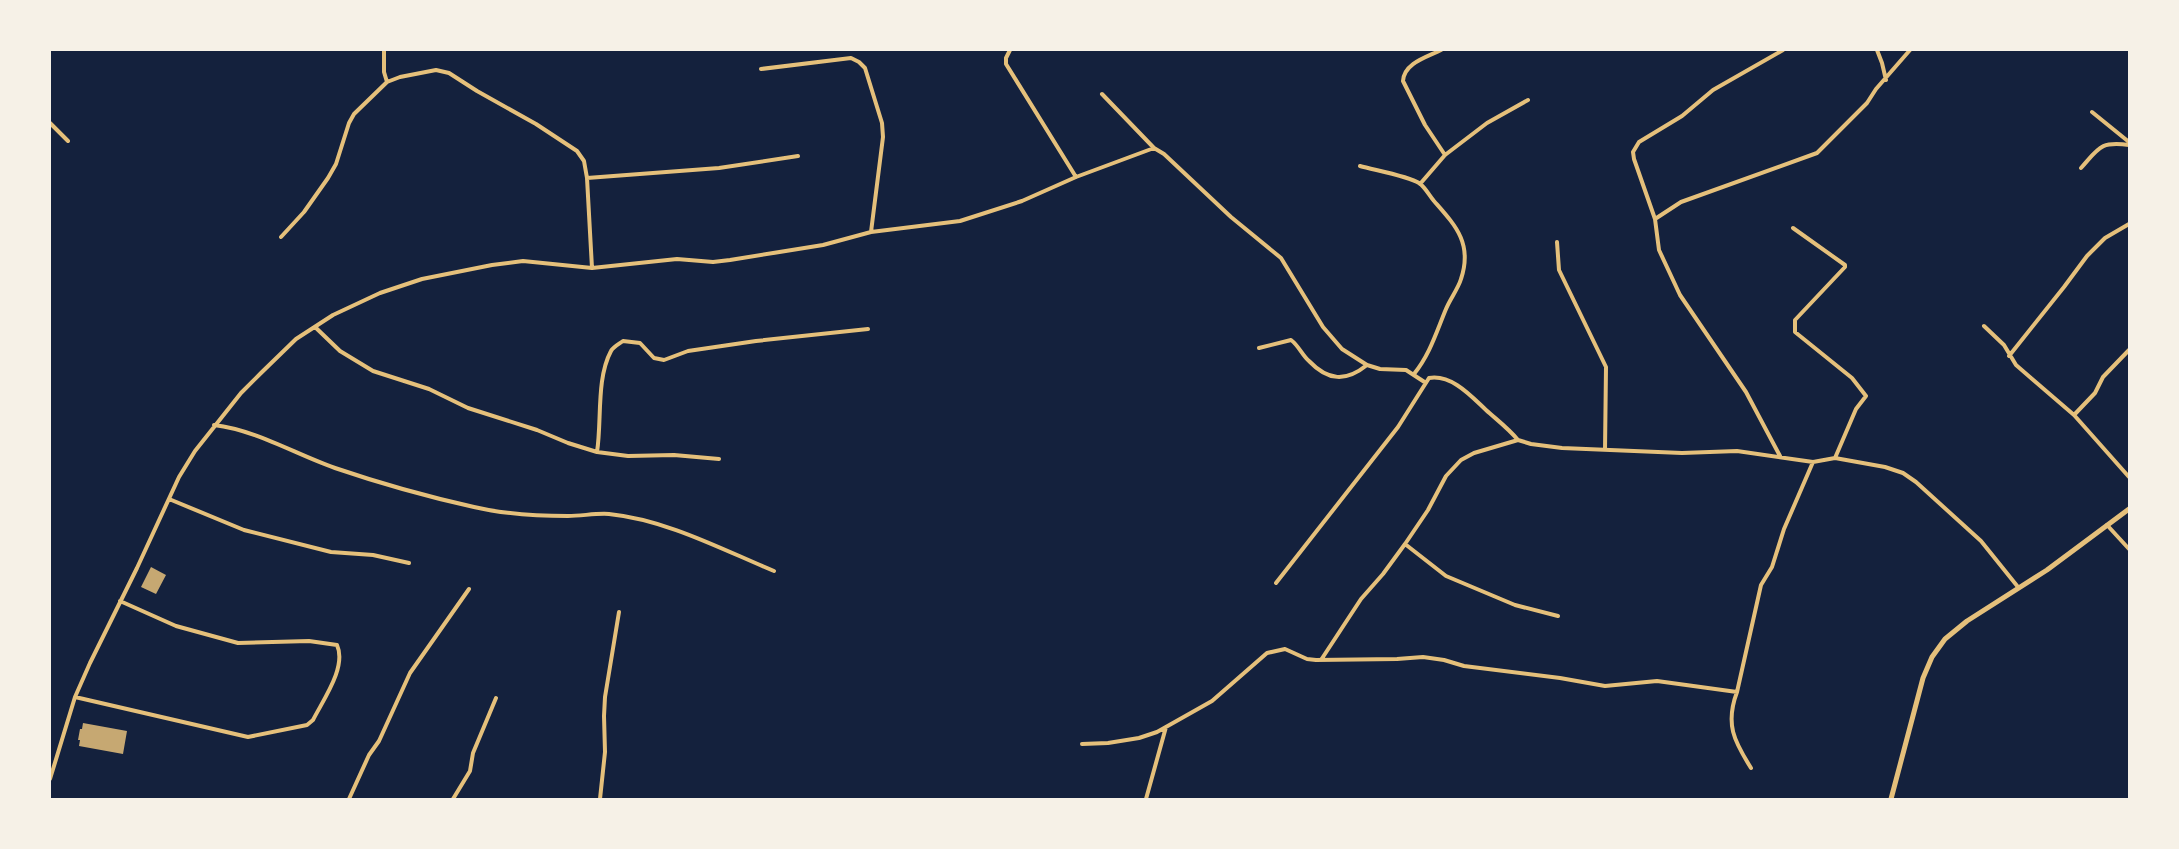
<svg xmlns="http://www.w3.org/2000/svg" width="2179" height="849" font-family="Bitter,serif">
	<style>
		.building { fill: #c6a872 }
		.lines { fill: none; stroke-linecap: round; stroke-linejoin: round }
		.minor { stroke: #e5c07b; stroke-width: 4 }
		.tertiary { stroke: #e5c07b; stroke-width: 5 }
	</style>
	<rect width="100%" height="100%" fill="#14213d"/>
	<path class="building" d="M151 567 166 575 156 594 141 587Z
		M83 723 127 731 123 754 79 746 80 740H78L80 729H82Z"/>
	<g class="lines">
		<path class="minor" d="M384 50V72L387 82
			M1010 50 1006 58V64L1076 177
			M1441 50C1427 57 1404 63 1403 81L1425 125 1445 155
			M1877 50 1882 63 1886 80
			M761 69 851 58 859 62 865 68 882 123 883 137 871 232
			M1102 94 1154 148 1164 154 1231 217 1281 258 1323 327 1342 349 1367 365 1380 369 1406 370 1426 383
			M2092 112 2129 142
			M50 123 68 141
			M1360 166C1374 170 1408 176 1419 183 1425 187 1429 195 1434 201 1455 225 1473 243 1461 279 1458 289 1450 299 1446 309 1436 333 1430 354 1414 374
			M2081 168C2099 148 2100 141 2129 145
			M587 178 719 168 798 156
			M1420 184 1445 155 1487 123 1528 100
			M1655 219 1634 159 1633 152 1639 142 1682 116 1713 90 1783 50
			M1793 228 1845 265V267L1795 320V332L1852 378 1866 396 1856 409 1835 458
			M281 237 304 212 328 178 336 164 349 123 354 114 387 82 400 77 436 70 449 73 477 91 536 124 577 151 584 161 587 178 592 268
			M1557 242 1559 270 1606 367 1605 450
			M1984 326 2004 345 2016 365 2074 415 2129 477
			M315 327 340 351 373 371 429 389 468 408 537 430 568 443 597 452 628 456 674 455 719 459
			M1259 348 1291 340C1299 346 1302 355 1309 361 1328 381 1346 382 1367 365
			M2009 356 2064 287 2087 256 2105 238 2129 224
			M2074 415 2095 393 2103 377 2129 350
			M214 425C256 430 295 454 335 468 379 483 429 497 474 507 504 514 537 516 568 516 582 516 596 513 609 514 667 520 721 549 774 571
			M597 452C602 421 596 379 611 351 613 347 619 344 623 341L640 343 654 358 664 360 688 351 756 341 868 329
			M1780 456 1746 392 1680 295 1659 250 1655 219 1681 202 1817 153 1867 103 1876 89 1910 50
			M169 499 244 530 331 552 373 555 409 563
			M2107 525 2129 549
			M1405 544 1446 576 1515 605 1558 616
			M1276 583 1398 427 1429 378C1452 374 1472 397 1486 410 1497 420 1508 428 1518 440
			M1321 660 1361 599 1383 574 1405 544 1428 510 1446 476 1461 460 1474 453 1518 440 1531 444 1562 448 1682 453 1737 451 1813 462 1835 458 1885 467 1903 473 1916 482 1981 541 2018 587
			M75 697 248 737 307 725 313 720C323 700 347 667 337 645L309 641 238 643 176 626 120 601
			M1082 744 1108 743 1139 738 1157 732 1212 701 1267 653 1285 649 1307 659 1316 660 1397 659 1423 657 1444 660 1464 666 1560 678 1605 686 1657 681 1737 692
			M1751 768C1734 741 1725 724 1737 692L1761 585 1772 567 1784 529 1813 462
			M50 779 75 697 90 663 137 568 179 477 195 451 241 393 261 373 296 339 333 315 380 293 422 279 492 265 523 261 592 268 677 259 713 262 730 260 823 245 871 232 960 221 1022 201 1076 177 1154 148
			M349 799 369 755 379 741 410 673 469 589
			M453 799 470 771 473 753 496 698
			M600 799 605 752 604 716 605 697 619 612
			M1146 799 1166 727"/>
		<path class="tertiary" d="M1891 799 1923 678 1932 657 1945 639 1967 621 2047 570 2129 509"/>
	</g>
	<rect width="2179" height="849" fill="none" stroke="#f6f1e7" stroke-width="102"/>
</svg>
